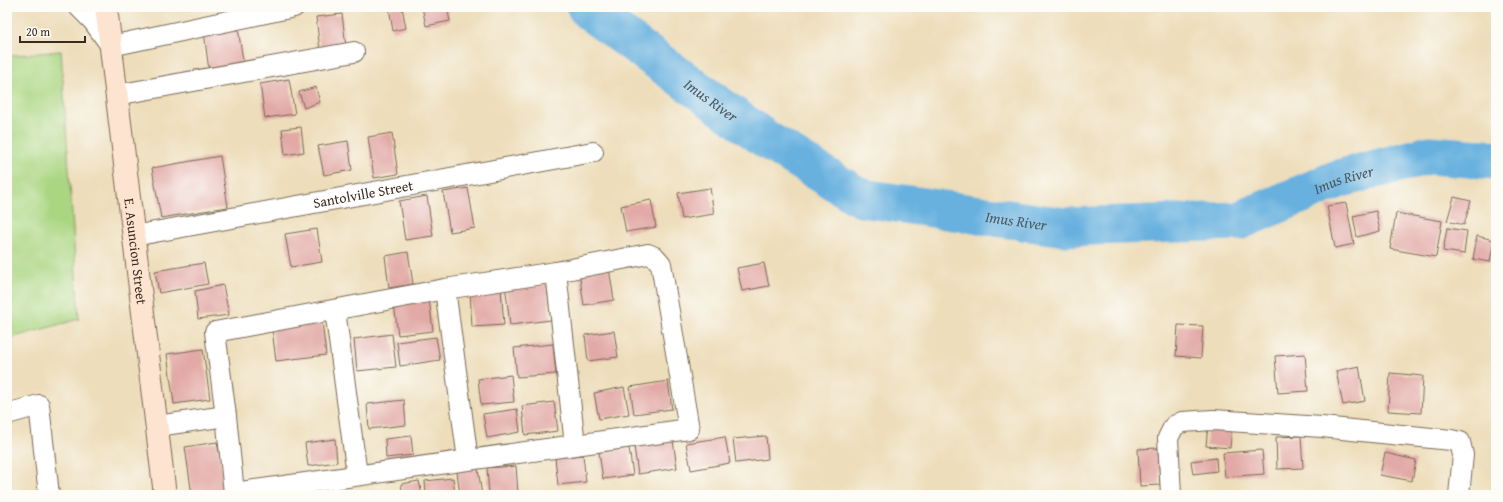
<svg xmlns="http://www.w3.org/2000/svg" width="1503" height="502" font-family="'Gentium Book Plus',serif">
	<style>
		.green { fill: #aad682; stroke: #728050 }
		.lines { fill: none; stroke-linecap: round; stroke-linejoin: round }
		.river { stroke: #67b1df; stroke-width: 39 }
		.building { fill: #e2a9a6 }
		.minor-casing { stroke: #796955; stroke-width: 22 }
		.secondary-casing { stroke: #796955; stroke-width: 24 }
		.minor { stroke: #fff; stroke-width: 20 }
		.secondary { stroke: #fde4d1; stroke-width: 22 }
		.labels { text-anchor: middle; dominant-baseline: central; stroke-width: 3.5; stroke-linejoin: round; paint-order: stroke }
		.street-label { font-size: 14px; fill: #3b2a1e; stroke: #fdfcf7 }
		.water-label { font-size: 15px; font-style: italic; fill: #4a5962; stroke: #fdfcf7 }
	</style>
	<rect width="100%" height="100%" fill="#fdfcf7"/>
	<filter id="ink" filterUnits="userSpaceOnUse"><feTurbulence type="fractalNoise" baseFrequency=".025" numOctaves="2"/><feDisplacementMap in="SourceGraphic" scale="8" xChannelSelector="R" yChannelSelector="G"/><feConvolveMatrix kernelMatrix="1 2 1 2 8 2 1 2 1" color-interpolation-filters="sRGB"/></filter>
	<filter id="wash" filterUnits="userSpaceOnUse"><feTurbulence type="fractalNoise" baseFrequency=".012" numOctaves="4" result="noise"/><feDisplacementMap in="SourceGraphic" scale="16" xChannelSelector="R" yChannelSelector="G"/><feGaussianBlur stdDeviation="0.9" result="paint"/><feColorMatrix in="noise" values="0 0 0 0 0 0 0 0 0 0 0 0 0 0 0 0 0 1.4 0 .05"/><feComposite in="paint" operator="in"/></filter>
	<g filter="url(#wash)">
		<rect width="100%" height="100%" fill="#edddba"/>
		<path class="green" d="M61 51 79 319 7 339V56Z"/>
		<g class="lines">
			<path class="river" id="s1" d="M586 7 590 12 767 140 861 198 1065 227 1238 221 1338 179 1429 155 1496 160"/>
		</g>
		<g id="blocks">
			<path class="building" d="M395 7H402L406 28 393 31 389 8Z
				M422 7H447L450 21 426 26Z
				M342 14 346 47 320 50 316 17Z
				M238 28 244 67 209 71 204 32Z
				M289 79 295 114 265 118 260 84Z
				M316 87 320 102 304 108 299 92Z
				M301 127 304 152 285 155 282 129Z
				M392 133 398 174 374 178 368 137Z
				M348 141 352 170 324 175 318 146Z
				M220 156 228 207 161 218 152 168Z
				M468 188 475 228 450 232 443 192Z
				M710 188 714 214 682 219 678 193Z
				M427 196 433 236 405 240 399 201Z
				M1454 197 1471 201 1464 225 1447 221Z
				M651 200 656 227 626 232 621 206Z
				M1346 203 1354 244 1335 248 1327 206Z
				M1376 211 1380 231 1357 237 1353 216Z
				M1396 213 1442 221 1436 257 1390 249Z
				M1447 228 1467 231 1464 254 1443 251Z
				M317 229 322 262 291 267 285 234Z
				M1477 236 1494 240 1490 262 1473 259Z
				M408 252 413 284 389 288 385 256Z
				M204 263 208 284 159 293 155 271Z
				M764 263 769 286 742 291 737 268Z
				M609 268 614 300 584 305 579 272Z
				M546 277 551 320 510 325 505 284Z
				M223 285 229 315 198 319 195 291Z
				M501 289 504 325 472 327 470 291Z
				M429 298 433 331 398 335 394 304Z
				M322 321 326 355 276 361 272 329Z
				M1178 325 1203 326 1201 358 1176 356Z
				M614 331 618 357 588 361 585 335Z
				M392 334 396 367 357 371 354 339Z
				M436 337 440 360 400 366 397 342Z
				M553 344 556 374 517 377 514 348Z
				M203 349 210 399 174 404 167 354Z
				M1305 354 1308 391 1278 393 1275 356Z
				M1494 359H1496V377H1495Z
				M1359 366 1365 401 1343 405 1336 371Z
				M1390 373 1423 376 1421 413 1388 411Z
				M511 375 514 402 481 405 478 379Z
				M668 381 672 409 634 414 630 387Z
				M624 387 629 414 599 419 594 393Z
				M404 400 406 425 369 429 367 404Z
				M554 402 558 431 525 435 522 406Z
				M517 409 520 432 487 438 483 414Z
				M1208 425 1232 427 1230 448 1206 446Z
				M411 436 413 455 386 458 385 439Z
				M766 436 768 459 736 463 733 439Z
				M1301 436 1303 468 1277 469 1276 437Z
				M725 437 730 463 691 470 686 443Z
				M335 439 337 462 308 466 305 443Z
				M673 440 677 468 638 474 634 446Z
				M217 442 227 495H192L185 447Z
				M629 448 633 475 603 479 599 452Z
				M1158 448 1160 485 1140 486 1138 449Z
				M1262 450 1264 474 1225 477 1223 453Z
				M1385 453 1416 460 1412 481 1380 475Z
				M583 455 586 482 558 485 555 458Z
				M1216 458 1217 471 1193 474 1191 461Z
				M516 466 518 493 489 494 487 468Z
				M478 469 482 495H460L457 472Z
				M453 478 455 495H426L425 481Z
				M419 481 422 495H403L401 484Z"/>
		</g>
	</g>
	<g filter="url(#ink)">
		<use href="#blocks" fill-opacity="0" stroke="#796955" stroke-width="1"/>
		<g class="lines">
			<defs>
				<g id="minor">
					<path d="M79 7 93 21 111 46 294 7"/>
					<path d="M116 95 354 52"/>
					<path id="s2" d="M133 236 593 152"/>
					<path d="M648 254 655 257 661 264 689 429 234 493 226 416 215 332 445 289 556 272Z"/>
					<path d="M556 272 575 445"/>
					<path d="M445 289 468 460"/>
					<path d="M335 310 357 475"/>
					<path d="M7 414 39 405 49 495"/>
					<path d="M157 426 226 416"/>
					<path d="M1171 495 1168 438 1174 426 1182 422 1213 420 1322 427 1451 440 1460 442 1463 455 1459 495"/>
				</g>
				<g id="secondary">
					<path id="s3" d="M106 7 165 495"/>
				</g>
			</defs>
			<use href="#minor" class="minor-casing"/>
			<use href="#secondary" class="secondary-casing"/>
			<use href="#minor" class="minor"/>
			<use href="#secondary" class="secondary"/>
		</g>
	</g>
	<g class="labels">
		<g class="street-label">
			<text stroke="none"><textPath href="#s2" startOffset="234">Santolville Street</textPath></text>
			<text stroke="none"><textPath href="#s3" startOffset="246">E. Asuncion Street</textPath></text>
		</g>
		<g class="water-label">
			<text stroke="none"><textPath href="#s1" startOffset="156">Imus River</textPath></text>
			<text stroke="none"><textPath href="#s1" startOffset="828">Imus River</textPath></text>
			<text stroke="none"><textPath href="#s1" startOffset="492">Imus River</textPath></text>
		</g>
	</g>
	<rect width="1503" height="502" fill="none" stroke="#fdfcf7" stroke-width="24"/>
	<path d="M20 36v6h65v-6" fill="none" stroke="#3b2a1e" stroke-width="2"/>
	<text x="26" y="36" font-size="12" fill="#3b2a1e" stroke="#fdfcf7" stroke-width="3" paint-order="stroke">20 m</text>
</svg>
